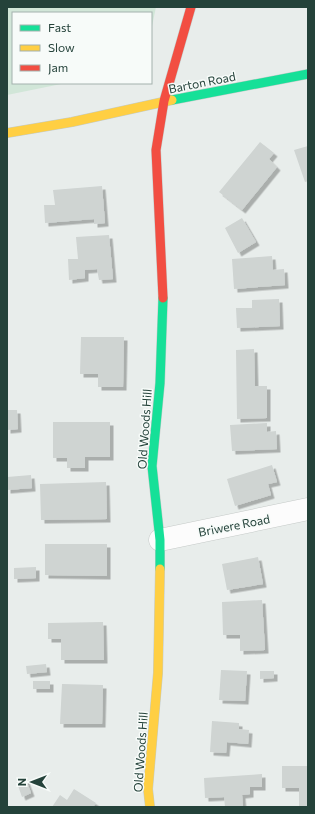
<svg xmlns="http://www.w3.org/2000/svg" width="315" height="814" font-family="Commissioner,sans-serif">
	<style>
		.green { fill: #d1e6d8 }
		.building { fill: #cfd4d2; filter: url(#shadow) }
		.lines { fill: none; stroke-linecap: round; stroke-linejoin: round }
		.street-casing { stroke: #c5cac8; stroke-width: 23 }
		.fast-casing { stroke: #c3cbc8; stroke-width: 10 }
		.slow-casing { stroke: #c3cbc8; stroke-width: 10 }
		.jam-casing { stroke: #c3cbc8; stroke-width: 10 }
		.street { stroke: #fcfcfc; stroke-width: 22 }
		.fast { stroke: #16e098; stroke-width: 9 }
		.slow { stroke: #ffcf43; stroke-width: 9 }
		.jam { stroke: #f24e42; stroke-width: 9 }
		.labels { text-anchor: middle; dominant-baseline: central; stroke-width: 3; stroke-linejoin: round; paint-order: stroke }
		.street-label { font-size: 12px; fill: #24423a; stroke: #f7fbf9 }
	</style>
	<defs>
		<filter id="shadow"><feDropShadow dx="3.5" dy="3.5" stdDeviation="0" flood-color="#0004"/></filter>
	</defs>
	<rect width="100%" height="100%" fill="#e8edeb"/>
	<path class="green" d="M7 7H156L151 31V13H13V83H66L7 95Z"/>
	<path class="building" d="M260 142 274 153 269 159 277 167 242 210 219 192Z
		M308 146V181L305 182 294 150Z
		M102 186 105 223 94 224V219L45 223 44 205H55L53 190Z
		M242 218 256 242 238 253 225 228Z
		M109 235 113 279 99 280 97 269 85 270V278L69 280 68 259H78L76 237Z
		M272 256 273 270 284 269 285 285 234 289 232 259Z
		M279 299 280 326 237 328 236 308H252V300Z
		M81 337H124L123 387H98V374H80Z
		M254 349 255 386H267V418L237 419 236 350Z
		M7 410H17L18 429 7 430Z
		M53 422H110V457H85V468H67V458H53Z
		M267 423V432L276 431 277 449 232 451 230 425Z
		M272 465 277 482 268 484 271 495 235 506 227 479Z
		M31 475 32 488 7 490V477Z
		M106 482 107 519 41 520 40 484Z
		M45 544H107V576L45 575Z
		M258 557 263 584 227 590 222 564Z
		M36 567V578L14 579V568Z
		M262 600 265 650 240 651V635H223L222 602Z
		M103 622 104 660H61V639H48V623Z
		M46 664 47 672 27 674 26 666Z
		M221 670 247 671 245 701 219 700Z
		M260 671H274V678L260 679Z
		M33 681H50V689H33Z
		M62 684 103 685 102 724H60Z
		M212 721 239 723V729L249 730 248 744 227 742 226 753 210 752Z
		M282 766H308V807H299V788H282Z
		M262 774V787H250V794L242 795 243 807H225L224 797 205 798 204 778Z
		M25 777 31 793 22 797 16 780Z
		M74 789 96 803 93 807H52L60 795 67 800Z"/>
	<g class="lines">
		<defs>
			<path id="street" d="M160 540 308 509"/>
			<path id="fast" d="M172 100 308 74
				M160 569V540L152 466 160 383 163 298"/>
			<path id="slow" d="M7 133 72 122 172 100
				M150 807 148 789 158 673 160 569"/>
			<path id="jam" d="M163 298 156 150 164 101 191 7"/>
		</defs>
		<use href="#street" class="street-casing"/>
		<use href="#fast" class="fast-casing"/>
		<use href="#slow" class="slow-casing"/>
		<use href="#jam" class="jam-casing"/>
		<use href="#street" class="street"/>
		<use href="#fast" class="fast"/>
		<use href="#slow" class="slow"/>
		<use href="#jam" class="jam"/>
	</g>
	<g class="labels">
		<g class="street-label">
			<text transform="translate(202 82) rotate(-11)">Barton Road</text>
			<text transform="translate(144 429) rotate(-86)">Old Woods Hill</text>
			<text transform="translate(234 525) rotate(-11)">Briwere Road</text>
			<text transform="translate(140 752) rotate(-86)">Old Woods Hill</text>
		</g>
	</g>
	<rect width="315" height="814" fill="none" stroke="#24423a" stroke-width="16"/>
	<rect x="12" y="12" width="140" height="72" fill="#f7fbf9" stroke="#a3b1ad"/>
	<rect x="20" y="25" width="20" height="6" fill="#16e098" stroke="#a3b1ad"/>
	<text x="48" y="32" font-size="12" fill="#24423a">Fast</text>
	<rect x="20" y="45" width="20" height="6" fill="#ffcf43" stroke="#a3b1ad"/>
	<text x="48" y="52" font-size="12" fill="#24423a">Slow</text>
	<rect x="20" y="65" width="20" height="6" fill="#f24e42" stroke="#a3b1ad"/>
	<text x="48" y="72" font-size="12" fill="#24423a">Jam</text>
	<g transform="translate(32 782) rotate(270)" stroke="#f7fbf9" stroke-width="3" paint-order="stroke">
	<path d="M0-3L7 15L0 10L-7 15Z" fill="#24423a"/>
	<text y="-6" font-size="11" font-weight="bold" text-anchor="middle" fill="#24423a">N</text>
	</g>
</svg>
